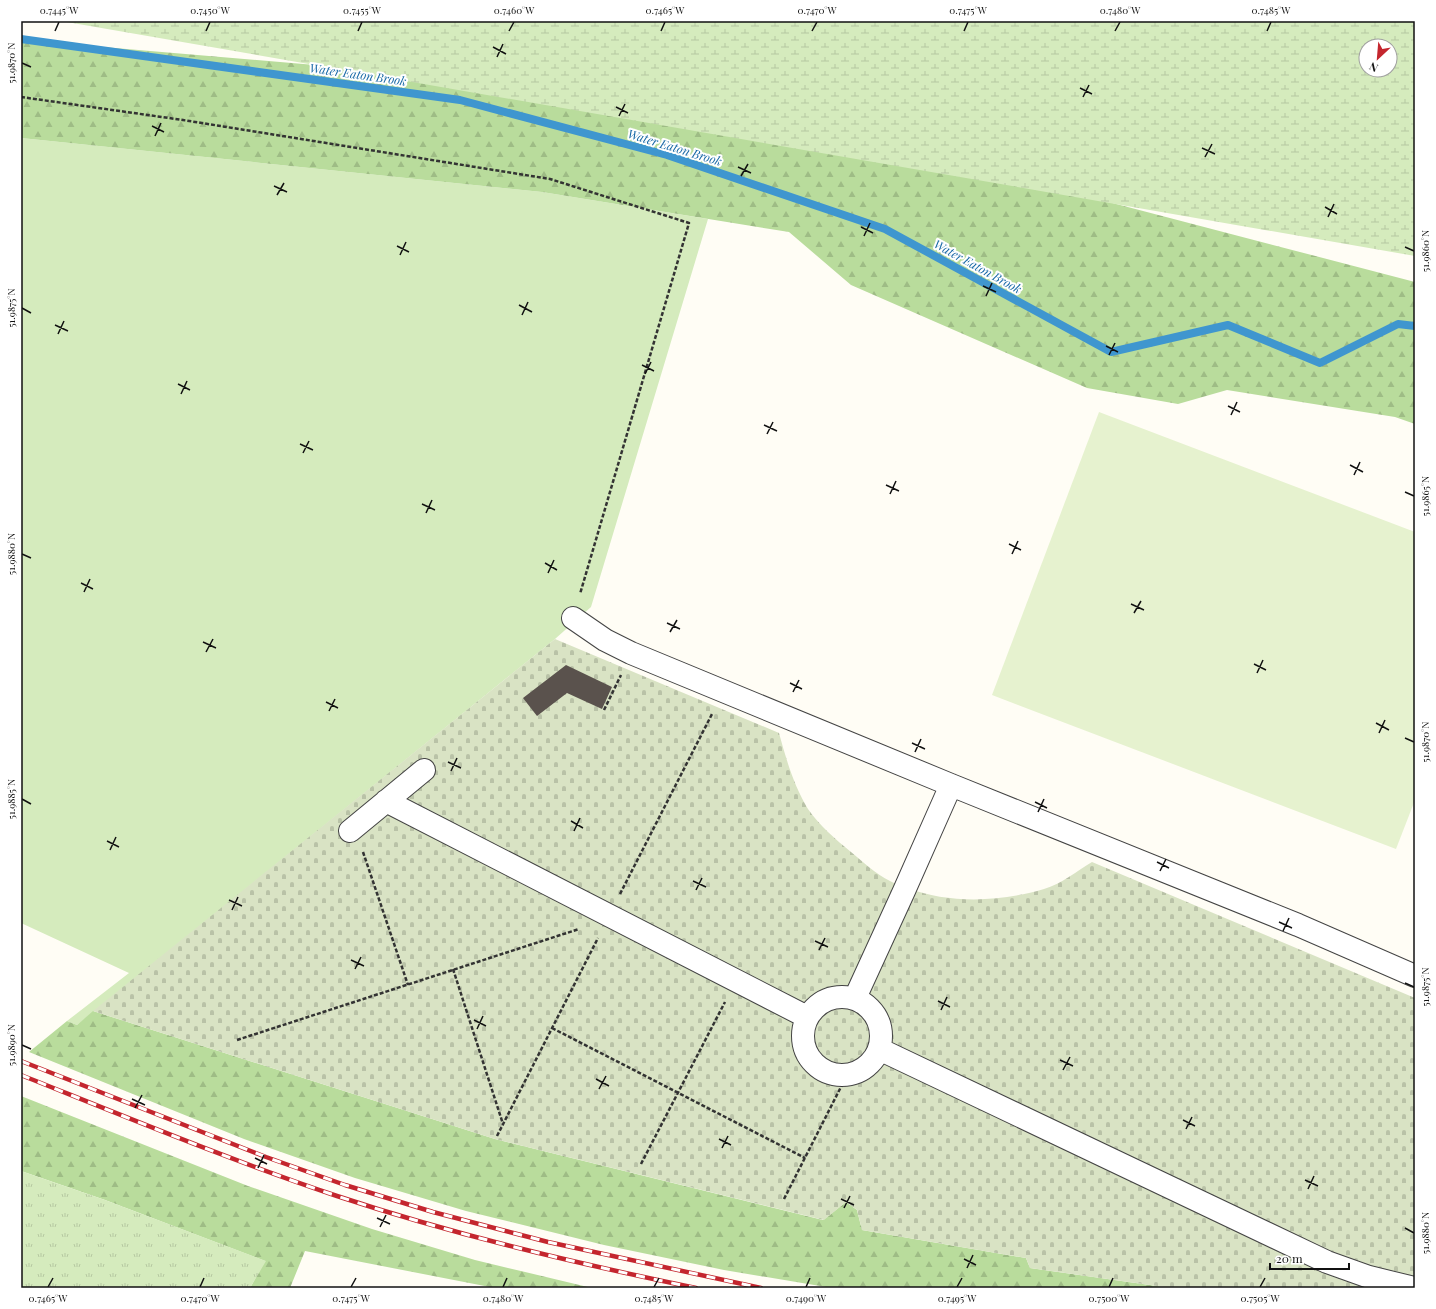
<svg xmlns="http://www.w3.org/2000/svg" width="1436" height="1309" font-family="'Playfair Display',serif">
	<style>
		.grass { fill: #d5ebbd }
		.forest { fill: url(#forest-firs) }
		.wetland { fill: url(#wetland-marsh); fill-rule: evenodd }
		.cemetery { fill: url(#cemetery-stones) }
		.park { fill: url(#park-tufts) }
		.pitch { fill: #e6f2cf }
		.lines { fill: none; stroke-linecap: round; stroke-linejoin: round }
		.stream { stroke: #3f96cf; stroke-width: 8 }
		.building { fill: #5a524d }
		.minor-casing { stroke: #444; stroke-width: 24 }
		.path { stroke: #333; stroke-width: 2.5; stroke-dasharray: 4 2; stroke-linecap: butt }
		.minor { stroke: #fff; stroke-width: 22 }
		.rail-casing { stroke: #c4262e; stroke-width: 4.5 }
		.rail { stroke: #fff; stroke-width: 3; stroke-dasharray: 9; stroke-linecap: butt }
		.ticks { fill: none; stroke: #111; stroke-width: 1.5 }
		.labels { text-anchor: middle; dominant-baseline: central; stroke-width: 4; stroke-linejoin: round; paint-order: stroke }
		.water-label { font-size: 12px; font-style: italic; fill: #1768a6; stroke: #fff }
		.neatline { fill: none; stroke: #111; stroke-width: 1.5 }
		.ticks-label { font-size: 10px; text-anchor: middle; fill: #111 }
	</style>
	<defs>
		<pattern id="forest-firs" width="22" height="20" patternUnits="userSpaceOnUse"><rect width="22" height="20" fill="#b9dc9c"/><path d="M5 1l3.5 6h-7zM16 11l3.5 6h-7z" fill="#9ebc85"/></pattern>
		<pattern id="wetland-marsh" width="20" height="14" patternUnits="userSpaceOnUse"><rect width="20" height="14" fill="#d5ebbd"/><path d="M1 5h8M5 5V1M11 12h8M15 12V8" fill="none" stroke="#b6c8a1"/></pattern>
		<pattern id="cemetery-stones" width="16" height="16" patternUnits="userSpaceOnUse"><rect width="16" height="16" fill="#d9e3c4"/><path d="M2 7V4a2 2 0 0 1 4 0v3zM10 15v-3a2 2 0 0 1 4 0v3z" fill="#b9c2a7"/></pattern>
		<pattern id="park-tufts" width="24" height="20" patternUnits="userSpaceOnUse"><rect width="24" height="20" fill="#d5ebbd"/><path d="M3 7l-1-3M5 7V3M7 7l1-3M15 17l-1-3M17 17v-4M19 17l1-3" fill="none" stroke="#b6c8a1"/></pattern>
	</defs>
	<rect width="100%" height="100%" fill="#fffdf5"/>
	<path class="grass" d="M21 138 542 192 708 219 591 607 555 639 77 1025 67 1021 129 973 21 923Z"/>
	<path class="forest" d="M21 40 714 99 1415 282V424L1395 417 1227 390 1178 404 1087 388 851 285 789 232 542 192 21 138Z
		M93 1011 495 1139 823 1220 846 1202 857 1210 862 1230 1026 1258 1030 1268 1171 1288H832L724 1270 604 1245 466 1211 355 1178 244 1139 29 1052 67 1021 77 1025Z
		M21 1096 248 1186 372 1229 475 1260 592 1288H495L305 1251 290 1288H250L265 1261 105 1200 21 1171Z"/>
	<path class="wetland" d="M61 21H1415V256ZM1366 46H1390V70H1366Z"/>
	<path class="cemetery" d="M555 639 779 733C786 759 794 786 808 809 819 825 836 840 851 852 863 862 876 874 890 881 895 884 901 886 907 888 950 904 1000 902 1044 889 1061 884 1077 871 1092 862L1415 998V1270L1412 1279V1288H1171L1030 1268 1026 1258 862 1230 857 1210 846 1202 824 1220 495 1139 93 1011Z"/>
	<path class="park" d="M21 1171 105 1200 266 1261 250 1288H21Z"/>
	<path class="pitch" d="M1099 412 1415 532V800L1396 849 992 695Z"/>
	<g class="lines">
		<path class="stream" d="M21 39 460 100 667 155 885 229 1111 352 1228 325 1320 363 1398 324 1415 326"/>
	</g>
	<path class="building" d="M566 665 612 687 602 709 567 693 537 716 523 698Z"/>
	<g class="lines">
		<defs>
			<path id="minor" d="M573 618 605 640 631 653 951 785 1298 925 1415 976
				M386 801 807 1017
				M350 831 424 770
				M803 1036a39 39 0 1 1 78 0a39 39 0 1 1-78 0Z
				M855 998 904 891 951 785
				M879 1049 1327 1262 1369 1277 1414 1288"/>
		</defs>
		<use href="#minor" class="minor-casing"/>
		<path class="path" d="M21 97 183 120 550 179 689 223 580 594
			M604 710 621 675
			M363 852 408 985
			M620 894 712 714
			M453 969 503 1124
			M552 1028 805 1158
			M237 1040 579 929
			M497 1136 598 938
			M641 1164 725 1002
			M784 1199 847 1075"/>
		<use href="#minor" class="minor"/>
		<defs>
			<path id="rail" d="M21 1061 266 1157 345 1185 433 1212 548 1242 761 1288
				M21 1075C126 1117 230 1160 337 1196 455 1235 575 1263 696 1288"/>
		</defs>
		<use href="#rail" class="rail-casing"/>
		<use href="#rail" class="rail"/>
	</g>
	<path class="ticks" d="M55 31 59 22M206 31 210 22M358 31 362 22M509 31 514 22M661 31 665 22M812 31 817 22M964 31 968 22M1115 31 1120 22M1267 31 1271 22M493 47 506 54M497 57 503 44M22 63 31 67M1080 88 1092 94M1083 97 1089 85M616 107 628 113M619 116 625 104M152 126 164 132M155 136 161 123M1202 148 1215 154M1205 157 1212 144M738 167 751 173M741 176 748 164M274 186 287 192M277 195 284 183M1325 207 1337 214M1328 217 1334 204M861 227 873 233M864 236 870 223M397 246 409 252M1405 247 1414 251M400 255 406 242M983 286 996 292M986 296 992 283M519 305 532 312M22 308 31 313M522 315 528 302M55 325 68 331M58 334 64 321M1106 346 1118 352M1109 355 1115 343M642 365 654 371M645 374 651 362M178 384 190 390M181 394 187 381M1228 406 1240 412M1231 415 1237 402M764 425 777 431M767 434 773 422M300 444 313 450M303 453 309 441M1350 465 1363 472M1354 475 1360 462M886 485 899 491M1405 492 1414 496M890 494 896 481M422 504 435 510M426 513 432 500M1009 544 1021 550M22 554 31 558M1012 554 1018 541M545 563 557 570M548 573 554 560M81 583 93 589M84 592 90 579M1131 604 1144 610M1134 613 1141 601M667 623 680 629M670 632 677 620M203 642 216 648M206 652 213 639M1254 664 1266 670M1257 673 1263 660M790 683 802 689M793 692 799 680M326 702 338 708M329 711 335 699M1376 723 1389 730M1379 733 1385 720M1405 738 1414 742M912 743 925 749M915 752 921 739M448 762 461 768M451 771 457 758M22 799 31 804M1035 802 1047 808M1038 812 1044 799M571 821 583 828M574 831 580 818M107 841 119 847M110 850 116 837M1157 862 1169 868M1160 871 1166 859M693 881 706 887M696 890 702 878M229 900 242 906M232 910 238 897M1279 922 1292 928M1283 931 1289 918M815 941 828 947M819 950 825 938M351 960 364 966M355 969 361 957M1405 983 1414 987M938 1001 950 1007M941 1010 947 997M474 1020 486 1026M477 1029 483 1016M22 1045 31 1049M1060 1060 1073 1066M1063 1070 1070 1057M596 1079 609 1086M599 1089 606 1076M132 1099 145 1105M135 1108 142 1095M1183 1120 1195 1126M1186 1129 1192 1117M719 1139 731 1145M722 1148 728 1136M255 1158 267 1164M258 1168 264 1155M1305 1180 1318 1186M1308 1189 1314 1176M841 1199 854 1205M844 1208 850 1196M377 1218 390 1224M380 1227 386 1215M1405 1228 1414 1233M964 1259 976 1265M967 1268 973 1255M48 1287 53 1278M200 1287 204 1278M351 1287 356 1278M503 1287 507 1278M654 1287 659 1278M806 1287 810 1278M957 1287 962 1278M1109 1287 1113 1278M1260 1287 1265 1278"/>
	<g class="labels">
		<g class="water-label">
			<text transform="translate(358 74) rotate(8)">Water Eaton Brook</text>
			<text transform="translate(675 147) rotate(17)">Water Eaton Brook</text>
			<text transform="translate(978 266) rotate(29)">Water Eaton Brook</text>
		</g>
	</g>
	<rect width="1436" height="1309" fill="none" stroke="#ffffff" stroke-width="44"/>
	<g transform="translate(1378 58) rotate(206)"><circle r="19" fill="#ffffff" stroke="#a0a0a0"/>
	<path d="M0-3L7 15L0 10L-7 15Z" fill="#c4262e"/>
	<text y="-6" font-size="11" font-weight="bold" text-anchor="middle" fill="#111111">N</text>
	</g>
	<path d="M1270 1263v6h79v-6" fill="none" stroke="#111111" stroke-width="2"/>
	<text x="1276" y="1263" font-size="12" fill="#111111" stroke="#ffffff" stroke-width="3" paint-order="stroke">20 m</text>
	<rect x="22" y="22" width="1392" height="1265" class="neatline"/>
	<g class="ticks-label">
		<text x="59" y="14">0.7445°W</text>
		<text x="210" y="14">0.7450°W</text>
		<text x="362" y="14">0.7455°W</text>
		<text x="514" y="14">0.7460°W</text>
		<text x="665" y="14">0.7465°W</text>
		<text x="817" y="14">0.7470°W</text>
		<text x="968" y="14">0.7475°W</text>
		<text x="1120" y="14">0.7480°W</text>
		<text x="1271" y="14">0.7485°W</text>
		<text transform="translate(11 63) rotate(-90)" y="4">51.9870°N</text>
		<text transform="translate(1425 251) rotate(-90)" y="4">51.9860°N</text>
		<text transform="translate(11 308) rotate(-90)" y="4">51.9875°N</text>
		<text transform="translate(1425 496) rotate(-90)" y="4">51.9865°N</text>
		<text transform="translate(11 554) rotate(-90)" y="4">51.9880°N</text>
		<text transform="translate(1425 742) rotate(-90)" y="4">51.9870°N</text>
		<text transform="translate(11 799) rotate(-90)" y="4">51.9885°N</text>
		<text transform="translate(1425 987) rotate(-90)" y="4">51.9875°N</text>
		<text transform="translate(11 1045) rotate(-90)" y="4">51.9890°N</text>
		<text transform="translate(1425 1233) rotate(-90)" y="4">51.9880°N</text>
		<text x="48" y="1302">0.7465°W</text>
		<text x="200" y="1302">0.7470°W</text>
		<text x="351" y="1302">0.7475°W</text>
		<text x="503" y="1302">0.7480°W</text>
		<text x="654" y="1302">0.7485°W</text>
		<text x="806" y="1302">0.7490°W</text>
		<text x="957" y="1302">0.7495°W</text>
		<text x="1109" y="1302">0.7500°W</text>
		<text x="1260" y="1302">0.7505°W</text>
	</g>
</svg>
